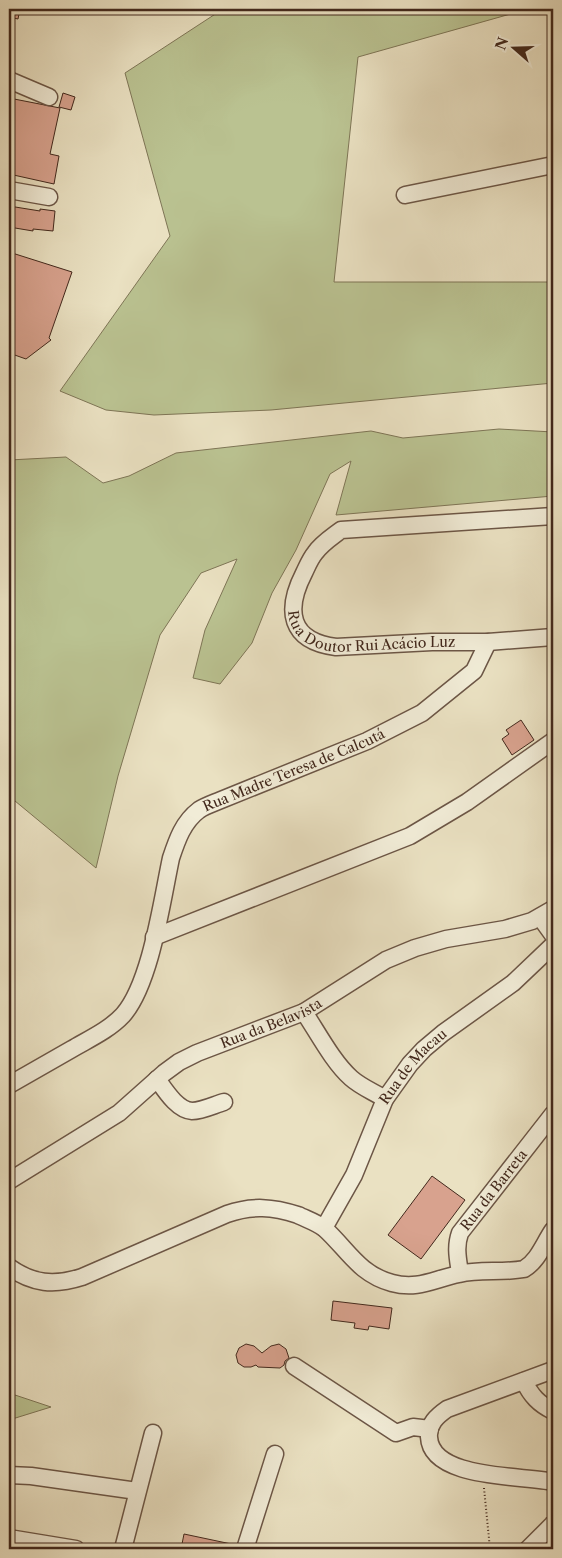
<svg xmlns="http://www.w3.org/2000/svg" width="562" height="1558" font-family="'Libre Caslon Text',serif">
	<style>
		.green { fill: #bac291; stroke: #7e7556 }
		.building { fill: #d8a28e; stroke: #42281c }
		.lines { fill: none; stroke-linecap: round; stroke-linejoin: round }
		.minor-casing { stroke: #6c5646; stroke-width: 19 }
		.path { stroke: #42281c; stroke-width: 2; stroke-dasharray: 1 2.5; stroke-linecap: butt }
		.minor { stroke: #f1ecd7; stroke-width: 16 }
		.labels { text-anchor: middle; dominant-baseline: central; stroke-width: 4; stroke-linejoin: round; paint-order: stroke }
		.street-label { font-size: 14px; fill: #42281c; stroke: #f1ecd7 }
	</style>
	<rect width="100%" height="100%" fill="#eae1c2"/>
	<filter id="stains"><feTurbulence type="fractalNoise" baseFrequency=".004" numOctaves="4"/><feColorMatrix values="0 0 0 0 .2 0 0 0 0 .09 0 0 0 0 .02 0 0 0 .5 -.17"/></filter>
	<radialGradient id="worn" r=".72"><stop offset=".6" stop-color="#630" stop-opacity="0"/><stop offset="1" stop-color="#630" stop-opacity=".3"/></radialGradient>
	<path class="green" d="M223 9H553L514 13 358 57 334 282H553V383L271 410 154 415 106 410 60 391 170 236 125 73Z
		M499 429 553 432V496L336 515 351 461 330 474 296 550 272 593 252 643 220 684 193 678 205 630 237 559 201 573 160 635 118 776 96 868 9 796V460L66 457 103 483 129 476 176 453 371 431 403 438Z
		M9 1393 51 1407 9 1420Z"/>
	<path class="building" d="M9 9H20L18 19 9 17Z
		M63 93 75 97 71 110 59 107Z
		M9 98 60 108 50 154 59 156 54 184 9 174Z
		M9 206 40 211V209L55 211 53 231 33 229V231L9 227Z
		M9 252 72 272 49 338 51 340 26 359 9 353Z
		M521 720 534 740 512 755 502 739 509 734 506 730Z
		M432 1176 465 1200 421 1259 388 1235Z
		M333 1301 392 1308 389 1329 369 1326 368 1330 354 1328 355 1323 331 1320Z
		M246 1344 254 1346 262 1353 271 1346 279 1344 286 1349 289 1358 285 1361 284 1365 280 1368 258 1367 256 1365 251 1367H244L238 1363 236 1355 239 1348Z
		M184 1534 236 1545 235 1549H181Z"/>
	<g class="lines">
		<defs>
			<g id="minor">
				<path d="M9 80 49 97"/>
				<path d="M9 190 49 197"/>
				<path d="M405 195 553 165"/>
				<path id="s1" d="M553 516 341 530C332 537 322 543 315 553 310 559 307 567 304 573 285 610 289 641 336 647L432 642H488L553 637"/>
				<path d="M540 917 553 935"/>
				<path d="M154 937 410 836 467 802 553 741"/>
				<path d="M304 1012C318 1033 333 1062 351 1078 361 1087 374 1092 385 1099"/>
				<path d="M157 1079C165 1090 177 1110 192 1111 202 1111 214 1105 224 1102"/>
				<path id="s2" d="M9 1085C30 1073 51 1061 72 1049 89 1039 109 1030 123 1015 151 983 162 900 171 858 177 840 183 822 199 810 205 806 214 803 221 800L367 741 422 713 474 671 488 642"/>
				<path id="s3" d="M9 1181 119 1113 164 1073 179 1062 197 1053 304 1012 386 960 415 948 446 939 505 929 532 921 553 909"/>
				<path id="s4" d="M324 1228 354 1175 385 1099 410 1064 424 1049 443 1033 513 983 553 945"/>
				<path d="M9 1267C33 1284 54 1286 82 1277L227 1214C252 1205 273 1207 298 1215 306 1219 318 1223 325 1229 348 1250 359 1274 392 1283 418 1290 434 1279 459 1274 480 1269 502 1273 524 1269 538 1261 544 1243 553 1230"/>
				<path id="s5" d="M460 1273C458 1259 455 1247 460 1233L553 1114"/>
				<path d="M294 1366 396 1433 413 1427 430 1429"/>
				<path d="M553 1370 447 1409C437 1416 428 1424 429 1437 431 1480 524 1475 553 1482"/>
				<path d="M524 1381C531 1396 539 1404 553 1411"/>
				<path d="M9 1475 31 1476 137 1491"/>
				<path d="M9 1538 76 1549"/>
				<path d="M123 1549 153 1433"/>
				<path d="M245 1549 275 1454"/>
				<path d="M528 1549 553 1524"/>
			</g>
		</defs>
		<use href="#minor" class="minor-casing"/>
		<path class="path" d="M484 1488 490 1549"/>
		<use href="#minor" class="minor"/>
	</g>
	<g class="labels">
		<g class="street-label">
			<text stroke="none"><textPath href="#s1" startOffset="400">Rua Doutor Rui Acácio Luz</textPath></text>
			<text stroke="none"><textPath href="#s2" startOffset="459">Rua Madre Teresa de Calcutá</textPath></text>
			<text stroke="none"><textPath href="#s3" startOffset="308">Rua da Belavista</textPath></text>
			<text stroke="none"><textPath href="#s4" startOffset="186">Rua de Macau</textPath></text>
			<text stroke="none"><textPath href="#s5" startOffset="95">Rua da Barreta</textPath></text>
		</g>
	</g>
	<rect width="562" height="1558" fill="none" stroke="#eae1c2" stroke-width="30"/>
	<rect x="10" y="10" width="542" height="1538" fill="none" stroke="#42281c" stroke-width="2.5"/>
	<rect x="15" y="15" width="532" height="1528" fill="none" stroke="#42281c"/>
	<g transform="translate(514 48) rotate(290)" stroke="#f1ecd7" stroke-width="4" paint-order="stroke">
	<path d="M0-4L9 19L0 12L-9 19Z" fill="#42281c"/>
	<text y="-8" font-size="14" font-weight="bold" text-anchor="middle" fill="#42281c">N</text>
	</g>
	<rect width="100%" height="100%" filter="url(#stains)"/>
	<rect width="100%" height="100%" fill="url(#worn)"/>
</svg>
